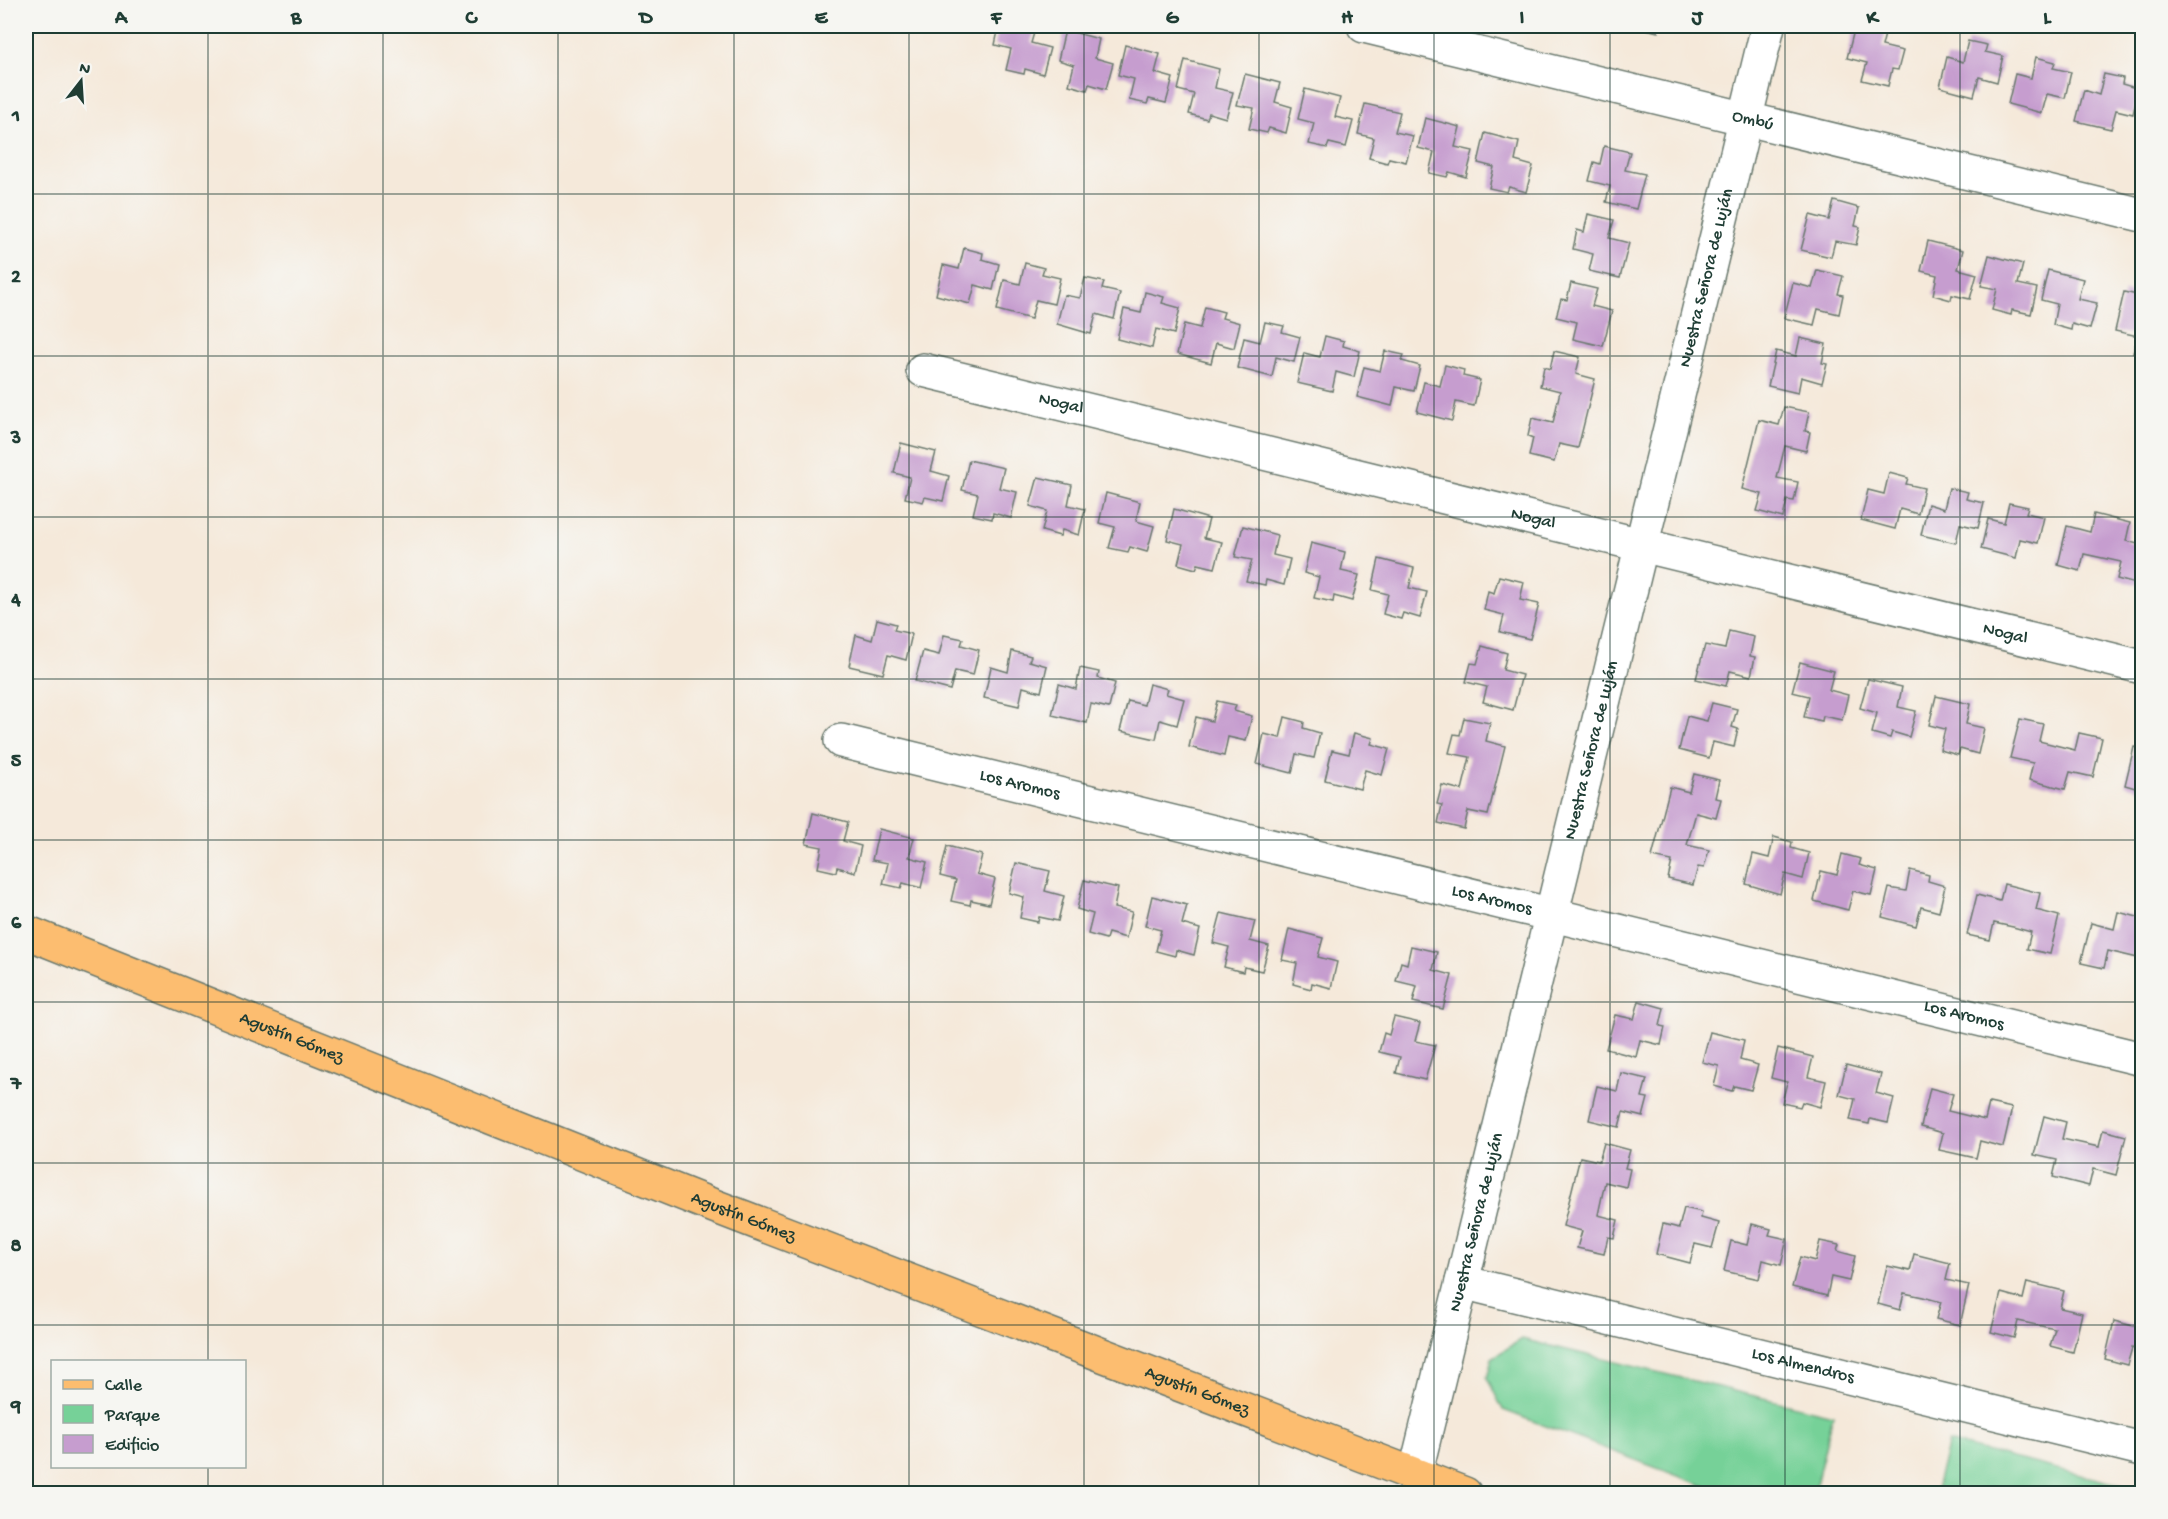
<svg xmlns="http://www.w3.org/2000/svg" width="2168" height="1519" font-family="'Gochi Hand',sans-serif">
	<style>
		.green { fill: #76d198; stroke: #4a8766; stroke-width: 1.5 }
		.building { fill: #c69dcf }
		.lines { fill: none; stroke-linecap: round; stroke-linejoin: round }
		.minor-casing { stroke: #6a796e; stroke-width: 36 }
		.major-casing { stroke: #6a796e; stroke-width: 36 }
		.minor { stroke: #fff; stroke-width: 33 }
		.major { stroke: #fcbd6f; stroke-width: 33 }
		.grid { fill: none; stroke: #1f3d34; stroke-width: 1.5; stroke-opacity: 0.55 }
		.labels { text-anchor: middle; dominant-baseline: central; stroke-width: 5; stroke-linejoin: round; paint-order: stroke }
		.street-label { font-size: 18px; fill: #1f3d34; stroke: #f6f6f2 }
		.neatline { fill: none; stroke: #1f3d34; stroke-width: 2 }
		.grid-label { font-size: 20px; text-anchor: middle; font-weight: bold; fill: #1f3d34 }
	</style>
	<rect width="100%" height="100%" fill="#f6f6f2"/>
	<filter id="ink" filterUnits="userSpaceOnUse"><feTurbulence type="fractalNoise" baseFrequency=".0167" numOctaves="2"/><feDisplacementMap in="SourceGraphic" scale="12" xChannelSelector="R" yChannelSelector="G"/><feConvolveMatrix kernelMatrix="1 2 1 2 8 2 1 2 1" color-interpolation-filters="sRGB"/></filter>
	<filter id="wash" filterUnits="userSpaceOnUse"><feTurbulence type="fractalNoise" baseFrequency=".008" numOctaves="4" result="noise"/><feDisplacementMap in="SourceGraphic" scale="24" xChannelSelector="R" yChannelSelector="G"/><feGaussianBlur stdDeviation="1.35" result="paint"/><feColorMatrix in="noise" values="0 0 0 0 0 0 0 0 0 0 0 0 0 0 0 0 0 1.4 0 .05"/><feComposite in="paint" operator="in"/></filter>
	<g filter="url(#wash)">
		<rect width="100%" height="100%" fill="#f5e9da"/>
		<path class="green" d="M1522 1339 1833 1415 1814 1493H1723L1503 1410 1487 1378 1492 1358Z
			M1948 1442 2142 1490V1493H1935Z"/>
		<g id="blocks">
			<path class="building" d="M999 26H1036L1031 43 1050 48 1043 74 1025 69 1024 74 1006 70 1011 49 995 45Z
				M1634 26H1660L1658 32Z
				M1855 26H1887L1882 46 1903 51 1898 70 1892 69 1888 86 1862 80 1867 63 1847 58Z
				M1065 30 1099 39 1095 58 1113 63 1106 89 1089 84 1087 90 1069 85 1074 65 1058 60Z
				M1968 41 1987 45 1985 52 2003 56 1997 82 1979 77 1974 96 1940 87 1947 57 1963 62Z
				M1125 45 1160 54 1155 73 1173 78 1166 103 1149 99 1147 104 1129 100 1134 79 1118 75Z
				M2036 57 2055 62 2053 68 2071 72 2065 98 2047 94 2042 113 2008 104 2015 74 2031 78Z
				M1185 60 1219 69 1215 88 1233 92 1226 118 1209 113 1207 119 1189 114 1194 94 1178 90Z
				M1245 74 1280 83 1275 102 1292 107 1286 133 1269 128 1267 133 1249 129 1254 108 1237 105Z
				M2104 74 2123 78 2122 84 2139 89 2133 114 2116 110 2111 129 2076 121 2084 90 2099 95Z
				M1305 89 1340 98 1335 117 1353 121 1346 147 1329 143 1327 148 1309 144 1314 123 1298 119Z
				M1365 104 1400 112 1395 132 1413 136 1406 162 1389 158 1387 163 1369 158 1374 138 1358 134Z
				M1425 118 1460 127 1455 147 1473 151 1466 177 1449 172 1447 177 1429 173 1434 152 1418 148Z
				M1485 133 1519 142 1515 161 1533 166 1526 192 1509 187 1507 192 1489 188 1494 167 1478 163Z
				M1604 146 1630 152 1625 170 1645 174 1636 209 1606 202 1610 186 1589 181 1594 162 1600 164Z
				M1834 201 1859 208 1855 226 1860 227 1856 245 1835 241 1831 257 1801 250 1810 215 1829 220Z
				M1588 214 1614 220 1609 238 1629 243 1620 278 1589 271 1593 254 1573 249 1577 230 1584 232Z
				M1928 241 1963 250 1958 269 1977 274 1970 299 1952 295 1951 300 1933 295 1937 275 1921 271Z
				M964 248 983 253 982 259 999 264 993 290 975 285 970 304 936 295 943 265 959 269Z
				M1989 255 2023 264 2018 284 2037 288 2031 314 2012 310 2011 315 1992 310 1997 289 1981 286Z
				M1025 263 1044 268 1042 274 1060 278 1054 304 1036 300 1031 319 997 310 1004 280 1020 284Z
				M1817 270 1843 276 1838 294 1843 295 1839 314 1818 309 1814 325 1784 318 1793 283 1812 288Z
				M2048 270 2083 279 2078 299 2097 303 2090 329 2072 324 2071 330 2053 325 2057 304 2041 300Z
				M1085 278 1104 282 1102 289 1120 293 1114 319 1096 314 1091 334 1057 324 1064 295 1080 298Z
				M1571 283 1597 289 1592 306 1612 311 1603 346 1573 339 1577 322 1556 317 1561 299 1567 300Z
				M1145 292 1164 297 1162 303 1180 308 1174 334 1156 329 1152 348 1117 339 1124 309 1141 313Z
				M2124 292 2142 296V356L2133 353 2138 336 2115 331Z
				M1205 307 1224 312 1222 318 1240 323 1234 348 1216 343 1211 363 1177 354 1184 324 1200 328Z
				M1265 322 1284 326 1282 332 1300 337 1294 362 1276 357 1272 377 1237 368 1244 338 1260 342Z
				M1325 336 1344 341 1343 346 1360 351 1354 377 1336 372 1332 391 1297 383 1304 353 1320 357Z
				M1800 338 1826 344 1822 363 1827 364 1822 383 1801 377 1798 393 1768 386 1776 351 1796 356Z
				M1385 351 1404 355 1402 361 1420 366 1414 391 1396 387 1392 406 1357 397 1364 367 1380 371Z
				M1554 351 1580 357 1576 374 1595 379 1578 448 1559 444 1554 462 1529 456 1533 438 1528 436 1532 418 1553 423 1560 391 1540 386 1544 367 1550 369Z
				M1445 365 1464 370 1463 376 1480 380 1474 406 1456 402 1452 421 1417 412 1424 382 1440 386Z
				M1784 407 1809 412 1805 431 1810 432 1806 451 1785 446 1777 478 1798 482 1794 501 1787 500 1783 518 1757 511 1762 494 1742 489 1759 420 1779 425Z
				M901 443 936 452 931 471 949 476 943 501 925 497 923 502 905 498 910 477 894 473Z
				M969 460 1004 468 999 488 1017 492 1011 518 993 513 992 519 973 515 978 494 962 490Z
				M1889 473 1908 478 1906 484 1924 488 1918 514 1900 509 1895 529 1861 520 1868 490 1884 494Z
				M1038 477 1072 485 1068 505 1085 509 1079 535 1062 530 1060 536 1042 531 1047 511 1030 506Z
				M1949 488 1968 492 1966 499 1984 503 1978 528 1960 524 1956 543 1921 535 1928 504 1944 509Z
				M1106 493 1140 502 1136 521 1154 526 1147 552 1130 547 1128 552 1109 548 1115 527 1099 523Z
				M2009 503 2028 507 2026 513 2044 517 2038 543 2020 539 2016 558 1981 549 1988 519 2004 523Z
				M1174 509 1209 519 1204 538 1222 542 1215 568 1198 564 1196 569 1178 564 1183 544 1167 540Z
				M2094 514 2130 523 2126 541 2142 545V572L2139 585 2117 579 2121 562 2084 554 2080 571 2058 565 2067 526 2090 532Z
				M1243 526 1277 535 1273 555 1290 559 1284 585 1266 580 1265 585 1246 581 1252 560 1235 557Z
				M1311 543 1345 552 1341 571 1359 575 1352 601 1334 596 1333 602 1314 598 1319 577 1304 573Z
				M1379 559 1414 568 1409 588 1427 592 1420 618 1403 613 1401 619 1383 614 1388 594 1372 590Z
				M1499 576 1524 582 1520 600 1539 604 1530 639 1500 632 1504 615 1484 610 1488 591 1494 593Z
				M877 619 896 624 894 630 912 634 906 660 888 655 883 674 849 666 856 635 872 640Z
				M1729 631 1754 637 1750 656 1755 657 1751 676 1730 671 1726 686 1696 679 1705 645 1725 649Z
				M944 635 963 639 961 645 979 650 973 675 955 671 950 690 915 681 923 651 939 655Z
				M1482 646 1507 653 1503 670 1522 675 1513 710 1483 702 1487 687 1466 682 1471 663 1477 664Z
				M1012 651 1031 656 1029 661 1047 666 1041 692 1023 687 1019 706 984 698 991 667 1008 672Z
				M1800 662 1834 671 1829 690 1848 695 1842 720 1823 716 1822 721 1804 717 1809 696 1792 692Z
				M1080 668 1099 672 1098 678 1115 683 1109 708 1091 704 1087 723 1052 715 1059 684 1076 689Z
				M1868 679 1902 687 1898 707 1916 711 1909 737 1892 732 1890 738 1872 733 1877 713 1860 708Z
				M1149 684 1168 689 1166 694 1184 699 1177 725 1160 720 1156 739 1120 731 1128 701 1144 705Z
				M1936 696 1970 704 1966 724 1984 728 1978 754 1960 749 1958 755 1940 750 1945 729 1929 725Z
				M1217 701 1236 705 1234 711 1252 716 1246 741 1228 737 1224 756 1189 747 1196 717 1212 721Z
				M1712 703 1737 709 1732 727 1738 729 1734 747 1713 742 1709 758 1679 750 1687 716 1707 721Z
				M1285 717 1304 722 1303 728 1320 733 1314 758 1296 754 1292 773 1257 764 1264 734 1280 738Z
				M1464 718 1490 723 1486 741 1505 746 1488 815 1468 811 1464 829 1438 823 1442 805 1437 804 1442 785 1462 790 1470 757 1449 753 1454 734 1460 735Z
				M2020 719 2043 724 2039 741 2075 750 2079 733 2102 738 2093 777 2070 772 2065 789 2029 780 2033 763 2010 758Z
				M1354 733 1373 738 1371 744 1389 749 1382 775 1365 770 1360 789 1325 780 1332 750 1349 754Z
				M2134 747 2142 748V790L2125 785Z
				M1694 774 1719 780 1715 798 1721 799 1716 818 1696 813 1687 845 1709 850 1704 868 1698 867 1693 885 1668 879 1672 861 1652 857 1670 787 1689 792Z
				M813 813 848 822 843 841 861 846 855 872 837 867 836 872 818 868 822 847 806 844Z
				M879 829 914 838 909 857 927 862 921 888 903 883 901 888 883 884 888 863 872 860Z
				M1774 837 1792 842 1791 848 1809 853 1803 879 1785 874 1780 894 1746 884 1753 854 1769 858Z
				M947 846 982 855 977 874 995 879 989 904 971 900 970 905 951 901 956 880 940 876Z
				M1842 854 1861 859 1859 865 1877 870 1871 895 1853 891 1848 910 1814 901 1821 871 1837 875Z
				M1016 863 1050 871 1045 891 1064 896 1058 921 1039 917 1038 922 1020 918 1024 897 1009 893Z
				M1910 870 1929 875 1928 881 1945 886 1939 912 1921 907 1916 926 1882 917 1889 888 1906 891Z
				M1084 880 1118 888 1114 908 1132 912 1126 938 1108 933 1106 939 1088 934 1093 914 1077 909Z
				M2004 884 2040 893 2036 910 2059 916 2050 954 2027 949 2031 932 2013 927 1994 923 1990 940 1967 935 1977 895 2000 901Z
				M1152 896 1187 905 1182 924 1200 929 1194 955 1176 950 1175 956 1156 951 1161 930 1145 926Z
				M2118 912 2142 918V959L2108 951 2104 968 2081 963 2091 923 2114 929Z
				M1221 913 1255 921 1250 941 1269 946 1262 971 1244 967 1243 972 1224 967 1229 947 1213 943Z
				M1289 929 1323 938 1318 957 1337 962 1331 988 1312 983 1311 989 1293 984 1297 963 1282 960Z
				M1411 946 1437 952 1433 970 1452 975 1443 1009 1413 1002 1417 986 1396 981 1401 962 1407 964Z
				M1639 1001 1664 1008 1660 1026 1665 1027 1661 1045 1640 1040 1636 1057 1606 1049 1615 1015 1634 1019Z
				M1394 1017 1420 1023 1415 1041 1435 1045 1425 1080 1396 1073 1400 1057 1379 1052 1384 1033 1389 1035Z
				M1710 1032 1744 1040 1740 1060 1758 1065 1751 1090 1734 1086 1732 1091 1714 1086 1719 1066 1702 1062Z
				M1778 1048 1813 1057 1808 1077 1826 1081 1820 1107 1802 1102 1800 1107 1782 1103 1787 1082 1771 1078Z
				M1846 1065 1881 1074 1876 1093 1894 1098 1888 1123 1870 1119 1869 1124 1850 1120 1855 1099 1839 1095Z
				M1621 1073 1647 1079 1642 1097 1648 1098 1643 1117 1623 1112 1619 1127 1589 1120 1597 1086 1617 1091Z
				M1930 1088 1953 1094 1948 1111 1985 1120 1989 1103 2012 1108 2003 1147 1980 1141 1976 1158 1939 1150 1943 1133 1921 1127Z
				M2044 1116 2066 1122 2062 1139 2099 1147 2103 1130 2126 1136 2116 1175 2093 1169 2089 1186 2053 1177 2057 1160 2034 1155Z
				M1604 1143 1630 1150 1625 1168 1630 1169 1626 1187 1605 1182 1598 1215 1618 1220 1614 1238 1608 1237 1604 1254 1577 1248 1582 1231 1563 1226 1580 1157 1599 1161Z
				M1684 1208 1702 1212 1701 1218 1719 1223 1712 1248 1695 1244 1690 1263 1656 1254 1663 1224 1679 1228Z
				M1752 1224 1771 1229 1769 1235 1787 1239 1781 1265 1763 1260 1759 1279 1724 1271 1731 1241 1747 1245Z
				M1820 1241 1839 1245 1837 1251 1855 1256 1849 1281 1831 1277 1827 1296 1792 1287 1800 1257 1815 1261Z
				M1914 1254 1950 1263 1946 1280 1969 1285 1960 1325 1936 1319 1941 1302 1923 1297 1904 1293 1900 1310 1878 1304 1887 1266 1910 1271Z
				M2027 1282 2064 1291 2060 1308 2082 1313 2073 1352 2050 1346 2055 1329 2018 1321 2014 1338 1991 1332 2001 1293 2023 1299Z
				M2142 1307V1351L2132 1348 2127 1365 2105 1359 2114 1321 2137 1327Z"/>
		</g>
	</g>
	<g filter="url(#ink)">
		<use href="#blocks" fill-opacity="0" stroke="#6a796e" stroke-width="1.5"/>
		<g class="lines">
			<defs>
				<g id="minor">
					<path id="s1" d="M1364 26 2142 215"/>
					<path id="s2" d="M923 370 2142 667"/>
					<path id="s3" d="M841 741 2142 1059"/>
					<path id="s4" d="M1462 1282 2142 1449"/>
					<path id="s5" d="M1415 1475 1768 26"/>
				</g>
				<g id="major">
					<path id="s6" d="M26 932 714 1206 1465 1494"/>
				</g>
			</defs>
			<use href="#minor" class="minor-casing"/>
			<use href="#major" class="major-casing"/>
			<use href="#minor" class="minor"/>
			<use href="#major" class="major"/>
		</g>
	</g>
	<path class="grid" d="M208 26V1362M383 26V1494M558 26V1494M734 26V1494M909 26V1494M1084 26V1494M1259 26V1494M1434 26V1494M1610 26V1494M1785 26V1494M1960 26V1494M26 194H2142M26 356H2142M26 517H2142M26 679H2142M26 840H2142M26 1002H2142M26 1163H2142M26 1325H2142M208 1466V1494"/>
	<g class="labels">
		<g class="street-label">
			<text stroke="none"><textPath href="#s1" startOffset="400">Ombú</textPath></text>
			<text stroke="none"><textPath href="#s5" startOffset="1232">Nuestra Señora de Luján</textPath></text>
			<text stroke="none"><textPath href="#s2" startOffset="142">Nogal</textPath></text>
			<text stroke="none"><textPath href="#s2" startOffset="628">Nogal</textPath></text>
			<text stroke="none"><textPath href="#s2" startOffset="1114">Nogal</textPath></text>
			<text stroke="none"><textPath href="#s5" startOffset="746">Nuestra Señora de Luján</textPath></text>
			<text stroke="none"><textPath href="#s3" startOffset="184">Los Aromos</textPath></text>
			<text stroke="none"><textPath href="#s3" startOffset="670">Los Aromos</textPath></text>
			<text stroke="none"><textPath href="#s3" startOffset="1156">Los Aromos</textPath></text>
			<text stroke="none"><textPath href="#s6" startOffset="286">Agustín Gómez</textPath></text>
			<text stroke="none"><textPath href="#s6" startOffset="772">Agustín Gómez</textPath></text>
			<text stroke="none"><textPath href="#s5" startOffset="260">Nuestra Señora de Luján</textPath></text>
			<text stroke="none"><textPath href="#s4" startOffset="351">Los Almendros</textPath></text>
			<text stroke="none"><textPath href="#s6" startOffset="1258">Agustín Gómez</textPath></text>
		</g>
	</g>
	<rect width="2168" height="1519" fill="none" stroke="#f6f6f2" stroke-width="66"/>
	<rect x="51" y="1360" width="195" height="108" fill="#f6f6f2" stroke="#a0aca6" stroke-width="1.5"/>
	<rect x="63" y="1380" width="30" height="9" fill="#fcbd6f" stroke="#a0aca6" stroke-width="1.5"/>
	<text x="105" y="1390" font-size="18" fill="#1f3d34">Calle</text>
	<rect x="63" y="1405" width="30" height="18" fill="#76d198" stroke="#a0aca6" stroke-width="1.5"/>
	<text x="105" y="1420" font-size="18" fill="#1f3d34">Parque</text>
	<rect x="63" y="1435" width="30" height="18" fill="#c69dcf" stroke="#a0aca6" stroke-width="1.5"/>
	<text x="105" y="1450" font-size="18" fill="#1f3d34">Edificio</text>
	<g transform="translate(81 81) rotate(17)" stroke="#f6f6f2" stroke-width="4.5" paint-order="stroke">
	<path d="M0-4.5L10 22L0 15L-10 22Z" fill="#1f3d34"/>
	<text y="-9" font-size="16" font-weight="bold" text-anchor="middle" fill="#1f3d34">N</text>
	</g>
	<rect x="33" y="33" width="2102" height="1453" class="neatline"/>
	<g class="grid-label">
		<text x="121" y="23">A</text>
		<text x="296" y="23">B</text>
		<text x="471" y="23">C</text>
		<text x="646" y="23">D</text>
		<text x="821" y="23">E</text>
		<text x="996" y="23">F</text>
		<text x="1172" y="23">G</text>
		<text x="1347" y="23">H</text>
		<text x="1522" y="23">I</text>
		<text x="1697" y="23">J</text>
		<text x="1872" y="23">K</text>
		<text x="2047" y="23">L</text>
		<text x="16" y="121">1</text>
		<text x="16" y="282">2</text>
		<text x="16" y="443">3</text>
		<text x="16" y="605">4</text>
		<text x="16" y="766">5</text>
		<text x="16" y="928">6</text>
		<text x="16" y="1089">7</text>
		<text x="16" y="1251">8</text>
		<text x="16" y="1412">9</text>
	</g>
</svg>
